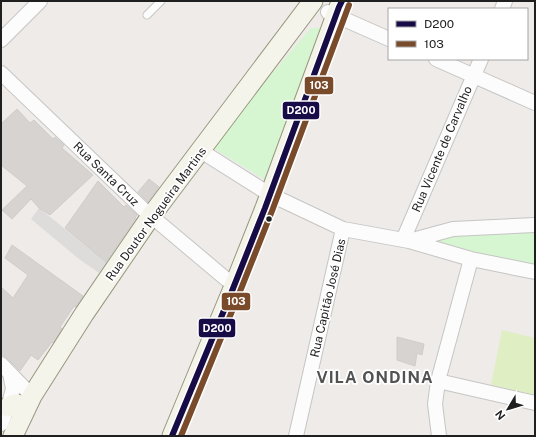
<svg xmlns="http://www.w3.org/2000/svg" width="536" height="437" font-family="'Public Sans',sans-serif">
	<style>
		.grass { fill: #e0eec4 }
		.park { fill: #d5f6d1 }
		.parking { fill: #dedcdb }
		.building { fill: #d6d3d0; stroke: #d1ccc9 }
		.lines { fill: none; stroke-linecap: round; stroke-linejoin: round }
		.service-casing { stroke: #c6c5c4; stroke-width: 9 }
		.minor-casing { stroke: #c6c5c4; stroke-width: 16 }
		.secondary-casing { stroke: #99977f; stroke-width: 21 }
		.service { stroke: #fcfcfc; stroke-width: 7 }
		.minor { stroke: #fcfcfc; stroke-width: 14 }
		.secondary { stroke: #f4f4eb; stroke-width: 19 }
		.bus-1-casing { stroke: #fff; stroke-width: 9 }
		.bus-2-casing { stroke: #fff; stroke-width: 9 }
		.bus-1 { stroke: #170c46; stroke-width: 6 }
		.bus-2 { stroke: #7a4b2a; stroke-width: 6 }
		.bus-dot { fill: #1f1f1f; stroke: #fff; stroke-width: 1.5 }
		.labels { text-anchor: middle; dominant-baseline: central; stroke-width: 3.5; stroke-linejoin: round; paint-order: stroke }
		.street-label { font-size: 12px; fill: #1f1f1f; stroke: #fff }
		.district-label { font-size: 16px; font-weight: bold; letter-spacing: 1px; fill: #525252; stroke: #fff }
		.line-badge { stroke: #fff; stroke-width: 1.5 }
		.badge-label { font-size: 11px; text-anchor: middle; font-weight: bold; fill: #fff }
	</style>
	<rect width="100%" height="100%" fill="#eeebe8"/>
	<path class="grass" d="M502 330 535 338V395L491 385Z"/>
	<path class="park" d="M311 28H320L321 38 267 181 210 146Z
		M535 228V268L434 244 438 237Z"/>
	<path class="parking" d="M39 208 107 263 99 273 79 259 31 219Z"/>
	<path class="building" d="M17 109 30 123 34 120 53 139 55 137 64 145 62 148 93 175 50 215 39 208 31 199 12 219 2 210 27 186 1 165V124Z
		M149 179 159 187 148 202 138 192Z
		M98 181 124 207 126 205 137 215 135 218H136L106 262 65 228Z
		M12 245 83 296 75 307 74 306 60 327 62 329 53 343 52 342 38 360 31 355 20 371 7 358 1 354V287L13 298 28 275 5 258Z
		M397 337 424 344 422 355 417 353 415 366 397 360Z"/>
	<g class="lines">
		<defs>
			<path id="service" d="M147 15 161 1"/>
			<path id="minor" d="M502 9 505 1
				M328 12 389 39
				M1 40 40 1
				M436 59 535 103
				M1 73 144 210 226 279 232 282H236
				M201 151 269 194 343 229 409 241 453 229 535 225
				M403 240 481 59
				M409 241 471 259 535 272
				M1 364 32 396
				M438 381 535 403
				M1 424 8 407 13 389 10 373
				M296 436 343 229
				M439 436 435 404 438 381 471 259"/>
			<path id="secondary" d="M8 407C17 402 18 403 26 409
				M13 436 32 396 84 314 151 216 313 1
				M172 436 232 291 265 208 339 7"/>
		</defs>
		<use href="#service" class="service-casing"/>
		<use href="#minor" class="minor-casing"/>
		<use href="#secondary" class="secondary-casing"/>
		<use href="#service" class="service"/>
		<use href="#minor" class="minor"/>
		<use href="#secondary" class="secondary"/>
		<defs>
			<path id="bus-1" d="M172 436 232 291 265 208 339 7 342 1"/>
			<path id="bus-2" d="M181 436 239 294 272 211 349 5"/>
		</defs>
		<use href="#bus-1" class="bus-1-casing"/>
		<use href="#bus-2" class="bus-2-casing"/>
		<use href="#bus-1" class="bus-1"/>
		<use href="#bus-2" class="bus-2"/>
	</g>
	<circle class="bus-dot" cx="269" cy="219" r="3.5"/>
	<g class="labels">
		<g class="street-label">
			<text transform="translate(442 149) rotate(-67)">Rua Vicente de Carvalho</text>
			<text transform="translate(106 174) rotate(44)">Rua Santa Cruz</text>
			<text transform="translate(156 214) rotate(-54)">Rua Doutor Nogueira Martins</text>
			<text transform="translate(328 298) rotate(-77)">Rua Capitão José Dias</text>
		</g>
		<g class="district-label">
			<text x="375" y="377">VILA ONDINA</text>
		</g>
	</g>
	<g class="line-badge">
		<rect x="304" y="76" width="30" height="19" rx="4" fill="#7a4b2a"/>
		<rect x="282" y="101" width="38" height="19" rx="4" fill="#170c46"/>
		<rect x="221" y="292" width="30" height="19" rx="4" fill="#7a4b2a"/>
		<rect x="198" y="318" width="38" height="20" rx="4" fill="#170c46"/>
	</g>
	<g class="badge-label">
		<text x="319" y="89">103</text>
		<text x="301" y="114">D200</text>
		<text x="236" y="305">103</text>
		<text x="217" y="332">D200</text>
	</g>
	<rect width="536" height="437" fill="none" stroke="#1f1f1f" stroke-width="4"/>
	<rect x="388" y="8" width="140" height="52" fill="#ffffff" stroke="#a5a5a5"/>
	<rect x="396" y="21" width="20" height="6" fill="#170c46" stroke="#a5a5a5"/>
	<text x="424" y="28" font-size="12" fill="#1f1f1f">D200</text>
	<rect x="396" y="41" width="20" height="6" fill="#7a4b2a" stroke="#a5a5a5"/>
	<text x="424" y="48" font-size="12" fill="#1f1f1f">103</text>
	<g transform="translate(508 409) rotate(232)" stroke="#ffffff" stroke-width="3" paint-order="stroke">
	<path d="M0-3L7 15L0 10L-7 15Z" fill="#1f1f1f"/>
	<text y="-6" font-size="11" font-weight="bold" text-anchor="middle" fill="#1f1f1f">N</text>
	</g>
</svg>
